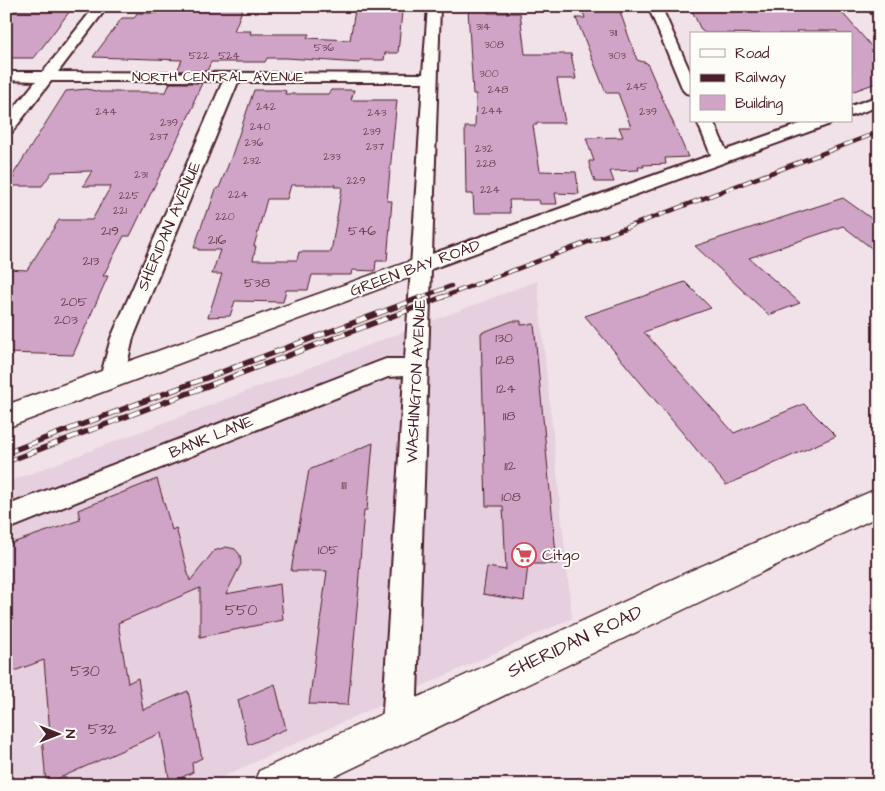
<svg xmlns="http://www.w3.org/2000/svg" width="885" height="791" font-family="'Architects Daughter',sans-serif">
	<style>
		.built { fill: #e6cfde }
		.building { fill: #d0a4c6; stroke: #4a1f2b; fill-rule: evenodd }
		.lines { fill: none; stroke-linecap: round; stroke-linejoin: round }
		.street-casing { stroke: #4a1f2b; stroke-width: 4 }
		.secondary-casing { stroke: #4a1f2b; stroke-width: 3 }
		.street { fill: #fdfcf7; fill-rule: evenodd }
		.secondary { fill: #fdfcf7; fill-rule: evenodd }
		.rail-far1-casing { stroke: #4a1f2b; stroke-width: 4.5 }
		.rail-casing { stroke: #4a1f2b; stroke-width: 5.5 }
		.rail-far1 { stroke: #fdfcf7; stroke-width: 3; stroke-dasharray: 9; stroke-linecap: butt }
		.rail { stroke: #fdfcf7; stroke-width: 4; stroke-dasharray: 11; stroke-linecap: butt }
		.labels { text-anchor: middle; dominant-baseline: central; stroke-width: 4; stroke-linejoin: round; paint-order: stroke }
		.far-number-label { font-size: 11px; fill: #6c4052 }
		.far-street-label { font-size: 14px; fill: #4a1f2b; stroke: #fdfcf7 }
		.number-label { font-size: 14px; fill: #6c4052 }
		.street-label { font-size: 16px; fill: #4a1f2b; stroke: #fdfcf7 }
		.poi-label { font-size: 16px; fill: #4a1f2b; stroke: #fdfcf7; text-anchor: start }
		.near-number-label { font-size: 16px; fill: #6c4052 }
		.near-street-label { font-size: 19px; fill: #4a1f2b; stroke: #fdfcf7 }
	</style>
	<rect width="100%" height="100%" fill="#f0e2e8"/>
	<filter id="ink" filterUnits="userSpaceOnUse"><feTurbulence type="fractalNoise" baseFrequency=".02" numOctaves="2"/><feDisplacementMap in="SourceGraphic" scale="10" xChannelSelector="R" yChannelSelector="G"/><feConvolveMatrix kernelMatrix="1 2 1 2 8 2 1 2 1" color-interpolation-filters="sRGB"/></filter>
	<g filter="url(#ink)">
		<path class="built" d="M537 281 572 618 204 785H6V483Z"/>
		<path class="building" d="M581 6H618L637 60 647 63 688 157 665 158 666 164 643 165 644 167H638L639 170 610 171 614 182H595L589 164V161H594L586 138 623 137 619 127H631L618 93H606L576 18H585Z
			M690 6H730L733 10 838 8 879 55V82L851 92V34H839L837 31H796L798 34 705 33 701 30Z
			M44 7H73L34 58H6V10L41 11Z
			M471 7H487L488 13H520L525 54H571L576 79H557L565 123H536L537 125H533L540 171 576 172 579 194 555 193 557 204H540L539 200H509L510 213H474L473 194H466L465 127H475L476 94H473L468 9H471Z
			M160 8H243L234 31H251L250 34H309L307 38 350 40 355 10H390V12H402L398 53H385L384 60H360V63L287 58H267L265 62H211L207 71H177L182 60 93 57 122 18H134L137 13H157Z
			M170 83H202L193 103H195L130 236H124L103 276H108L73 355 6 353V269L27 270 59 220H92L111 186H83L92 171 52 172 42 186H10L15 178H11L66 91 87 89 100 92H166Z
			M254 90H282L286 91 285 94H328L331 90H354L351 100H397L387 201H392L387 261H376L375 271 352 270 351 275H312L308 290H286L283 302 235 301 230 316 208 317 222 274H212L220 250H198V248H194L207 210H209L216 189 219 188 231 158ZM291 185H335L334 187H342L331 252H299L297 260H253L256 246H254L267 199H287Z
			M843 198 879 224V254L843 226 749 258 800 303 769 315 695 246Z
			M685 282 711 308 644 332 734 433 804 404 836 436 726 485 585 316Z
			M512 321H521V325L534 324 557 564H528L524 601 483 594 487 567 506 570 503 506H486L481 333Z
			M373 443 367 510H364L358 587H359L348 705 309 704 327 571H291L309 470Z
			M157 479 172 530 176 528 190 581 214 551 226 547 235 549 240 555 241 564 226 594 280 584 283 620 200 637V588L118 623 128 683 138 678 143 710 188 691 202 758 192 763 193 772 170 783 161 733 46 784 42 736 50 733 44 660 6 674V545L80 520 78 510Z
			M275 684 286 729 248 745 238 700Z"/>
		<g class="lines">
			<defs>
				<path id="street" d="M95 6H108L58 72 423 74 428 6H440L432 254 711 155 697 121H713L726 150 808 121H832L830 124 431 269 416 726 411 738 399 743 387 738 382 726 404 376 388 377 6 530V506L378 362 386 359H405L423 82H238L133 338 124 378 120 384 112 387 104 384 100 378 111 338 223 81H51L12 132 6 134V118L36 81 6 80V72H43Z
					M648 6H661L691 74V94L686 93 683 90Z
					M866 6H879V17L874 16Z
					M879 96V106L851 116V106Z"/>
				<path id="secondary" d="M422 257 430 260 434 265 430 270 6 428V405Z
					M879 488V516L317 785H253L259 771 688 572Z"/>
			</defs>
			<use href="#street" class="street-casing"/>
			<use href="#secondary" class="secondary-casing"/>
			<use href="#street" class="street"/>
			<use href="#secondary" class="secondary"/>
			<defs>
				<path id="rail-far1" d="M419 298 451 286
					M440 298 879 132"/>
				<path id="rail" d="M6 453 422 297
					M6 462 443 297"/>
			</defs>
			<use href="#rail-far1" class="rail-far1-casing"/>
			<use href="#rail" class="rail-casing"/>
			<use href="#rail-far1" class="rail-far1"/>
			<use href="#rail" class="rail"/>
		</g>
	</g>
	<defs>
		<symbol id="supermarket-ring" viewBox="-11 -11 22 22"><circle r="9.5" fill="#fdfcf7" stroke="#d1495b" stroke-width="1.5"/><path d="M-6-5.5h2.5l.6 2H6L4.5 2H-2.5L-4.4-4H-6ZM-1.5 3.2a1.3 1.3 0 1 0 .1 0ZM3 3.2a1.3 1.3 0 1 0 .1 0Z" fill="#d1495b"/></symbol>
	</defs>
	<g fill-rule="evenodd">
		<use href="#supermarket-ring" x="510" y="541" width="28" height="28"/>
	</g>
	<g class="labels">
		<g class="far-number-label">
			<text x="483" y="26">314</text>
			<text x="613" y="32">311</text>
			<text x="494" y="44">308</text>
			<text x="324" y="47">536</text>
			<text x="199" y="55">522</text>
			<text x="229" y="55">524</text>
			<text x="617" y="55">303</text>
			<text x="489" y="73">300</text>
			<text x="637" y="86">245</text>
			<text x="498" y="89">248</text>
			<text x="266" y="106">242</text>
			<text x="492" y="110">244</text>
			<text x="106" y="111">244</text>
			<text x="648" y="111">239</text>
			<text x="377" y="112">243</text>
			<text x="169" y="122">239</text>
			<text x="260" y="126">240</text>
			<text x="372" y="131">239</text>
			<text x="159" y="136">237</text>
			<text x="254" y="142">236</text>
			<text x="375" y="146">237</text>
			<text x="484" y="148">232</text>
			<text x="332" y="156">233</text>
			<text x="252" y="160">232</text>
			<text x="486" y="163">228</text>
			<text x="141" y="174">231</text>
			<text x="356" y="180">229</text>
			<text x="490" y="189">224</text>
			<text x="238" y="194">224</text>
			<text x="129" y="195">225</text>
			<text x="120" y="210">221</text>
			<text x="225" y="216">220</text>
		</g>
		<g class="far-street-label">
			<text x="218" y="77">NORTH CENTRAL AVENUE</text>
		</g>
		<g class="number-label">
			<text x="110" y="231">219</text>
			<text x="362" y="231">546</text>
			<text x="217" y="240">216</text>
			<text x="91" y="261">213</text>
			<text x="257" y="283">538</text>
			<text x="74" y="302">205</text>
			<text x="66" y="320">203</text>
			<text x="504" y="338">130</text>
			<text x="505" y="360">128</text>
			<text x="506" y="389">124</text>
			<text x="509" y="416">118</text>
			<text x="510" y="466">112</text>
			<text x="344" y="485">111</text>
			<text x="511" y="497">108</text>
			<text x="328" y="550">105</text>
		</g>
		<g class="street-label">
			<text transform="translate(169 226) rotate(-67)">SHERIDAN AVENUE</text>
			<text transform="translate(415 268) rotate(-20)">GREEN BAY ROAD</text>
			<text transform="translate(416 381) rotate(-87)">WASHINGTON AVENUE</text>
			<text transform="translate(211 437) rotate(-22)">BANK LANE</text>
		</g>
		<g class="poi-label">
			<text x="542" y="555">Citgo</text>
		</g>
		<g class="near-number-label">
			<text x="241" y="610">550</text>
			<text x="85" y="671">530</text>
			<text x="102" y="729">532</text>
		</g>
		<g class="near-street-label">
			<text transform="translate(575 642) rotate(-25)">SHERIDAN ROAD</text>
		</g>
	</g>
	<rect width="885" height="791" fill="none" stroke="#fdfcf7" stroke-width="25"/>
	<rect x="12" y="12" width="860" height="766" fill="none" stroke="#4a1f2b" stroke-width="2" filter="url(#ink)"/>
	<rect x="690" y="32" width="162" height="90" fill="#fdfcf7" stroke="#b5a4a5"/>
	<rect x="700" y="49" width="25" height="8" fill="#fdfcf7" stroke="#b5a4a5"/>
	<text x="735" y="58" font-size="15" fill="#4a1f2b">Road</text>
	<rect x="700" y="74" width="25" height="8" fill="#4a1f2b" stroke="#b5a4a5"/>
	<text x="735" y="82" font-size="15" fill="#4a1f2b">Railway</text>
	<rect x="700" y="95" width="25" height="15" fill="#d0a4c6" stroke="#b5a4a5"/>
	<text x="735" y="108" font-size="15" fill="#4a1f2b">Building</text>
	<g transform="translate(58 734) rotate(90)" stroke="#fdfcf7" stroke-width="4" paint-order="stroke">
	<path d="M0-4L9 19L0 12L-9 19Z" fill="#4a1f2b"/>
	<text y="-8" font-size="14" font-weight="bold" text-anchor="middle" fill="#4a1f2b">N</text>
	</g>
</svg>
